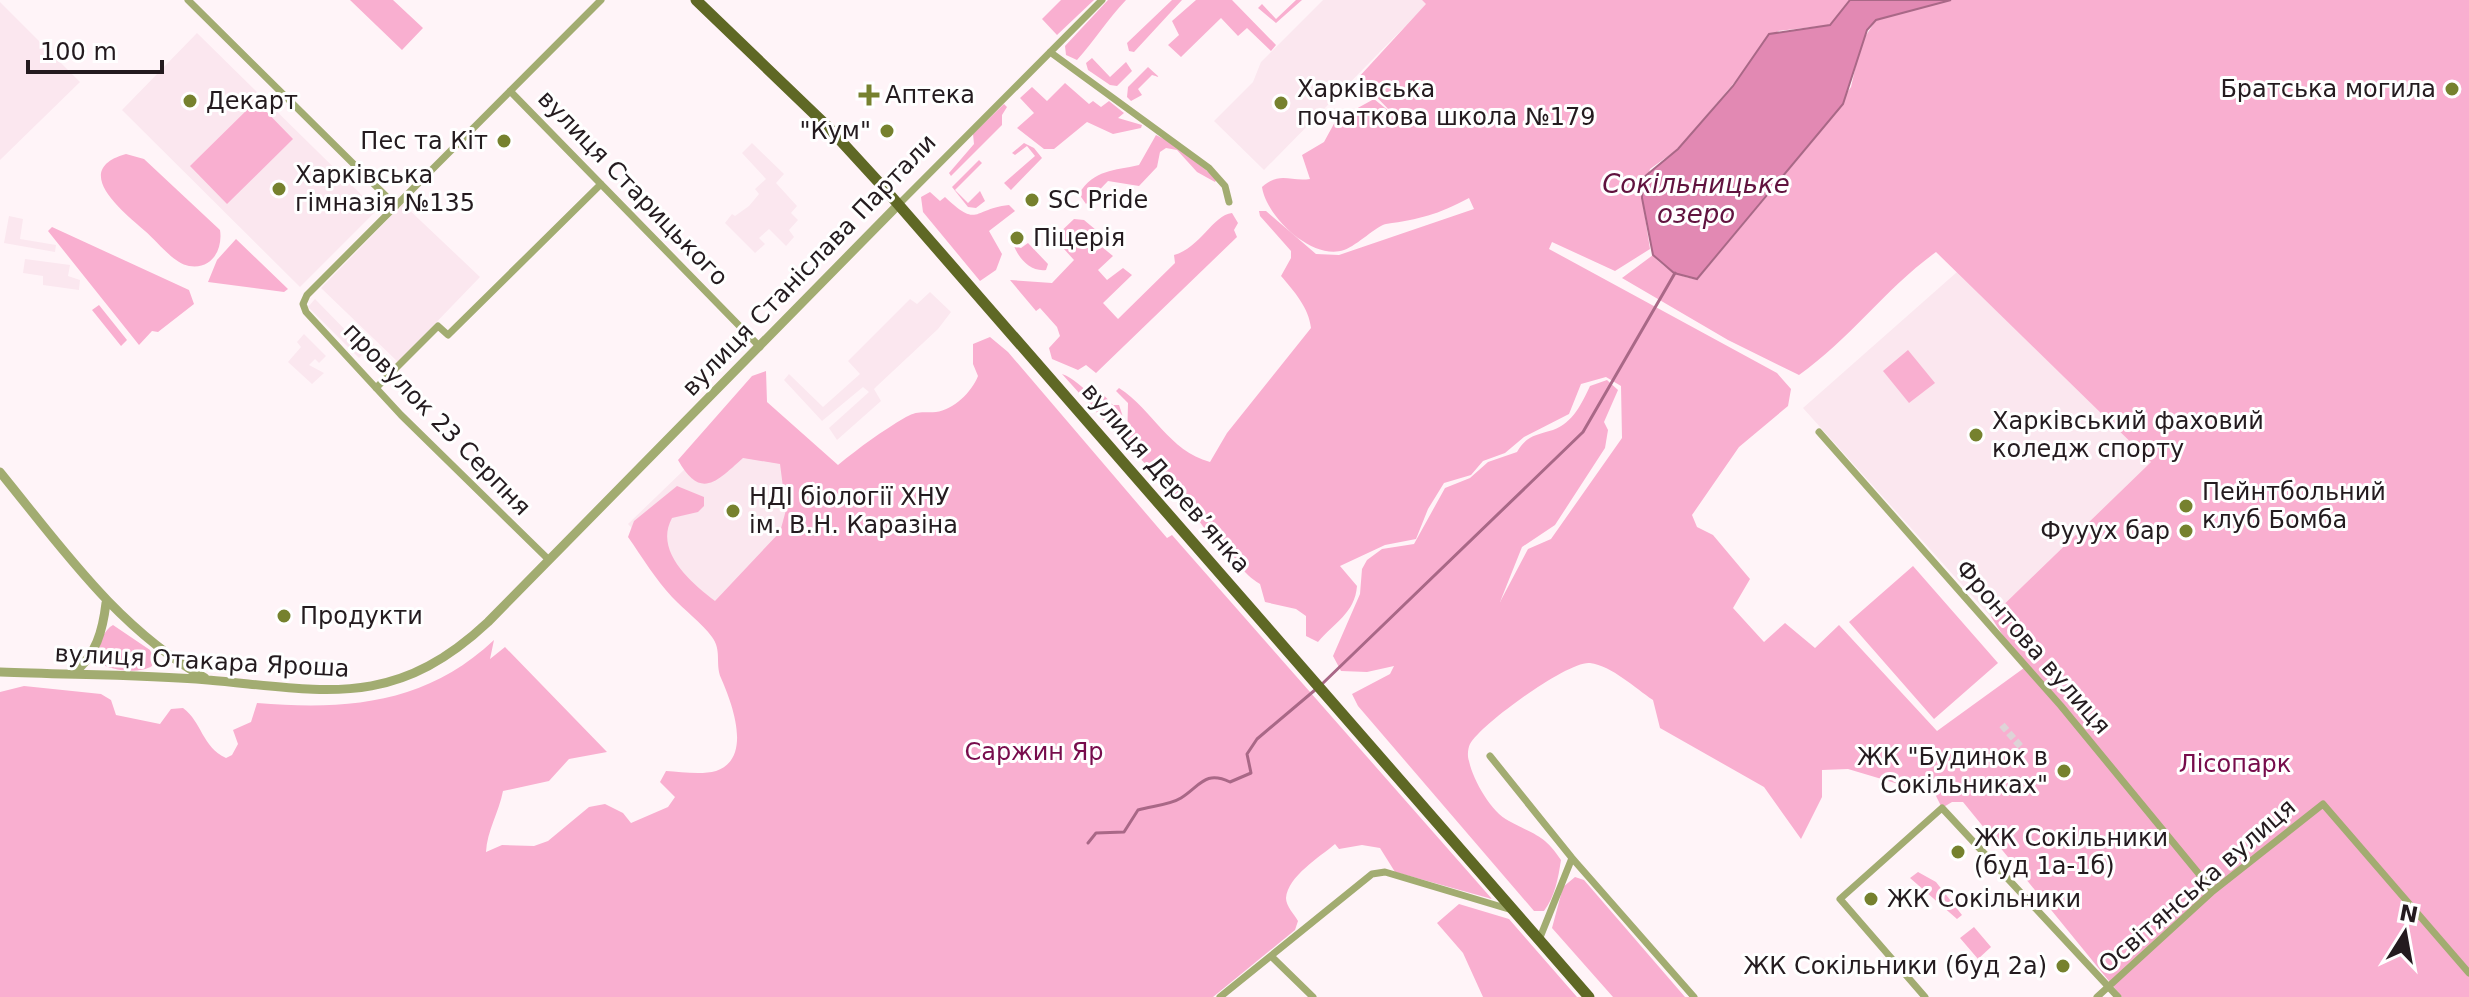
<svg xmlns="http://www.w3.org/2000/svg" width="2469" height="997" font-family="'DejaVu Sans',sans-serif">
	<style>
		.built { fill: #fbe7ef }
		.green { fill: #f9afd0 }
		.water { fill: #e289b3; stroke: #a96887; stroke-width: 2 }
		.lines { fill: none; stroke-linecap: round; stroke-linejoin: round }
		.stream { stroke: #a96887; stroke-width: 3 }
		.minor-tunnel { stroke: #ded3d7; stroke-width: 7; stroke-dasharray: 7 3.5; stroke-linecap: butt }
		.minor { stroke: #a2ac71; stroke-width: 7 }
		.tertiary { stroke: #a2ac71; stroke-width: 9 }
		.primary { stroke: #5f6825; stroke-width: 11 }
		.poi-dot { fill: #76812e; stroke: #fff; stroke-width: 3 }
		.labels { text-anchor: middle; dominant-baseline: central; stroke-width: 6; stroke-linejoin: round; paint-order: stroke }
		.poi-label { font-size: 24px; fill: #241b1f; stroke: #fff; text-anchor: start }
		.street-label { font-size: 24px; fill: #241b1f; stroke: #fff }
		.park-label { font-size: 24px; fill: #770c4c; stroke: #fff }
		.water-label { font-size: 26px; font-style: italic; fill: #61133f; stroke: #fff }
	</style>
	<rect width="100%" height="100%" fill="#fff4f8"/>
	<path class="built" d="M1323 0H1422L1427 4 1264 170 1214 121 1253 82 1261 62Z
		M0 2 80 82 0 160Z
		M197 33 377 210 300 287 122 110Z
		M752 143 784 174 776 183 797 206 791 213 798 220 789 230 794 237 786 246 769 229 759 238 765 244 755 253 725 223 732 214 735 216 749 206 759 194 755 189 766 179 742 153Z
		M403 204 480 277 398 362 321 288Z
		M9 216 23 219 20 239 56 245 55 252 4 243Z
		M25 259 70 265 68 276 80 280 79 290 43 285V276L23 273Z
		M1957 272 2151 462 1991 617 1803 408Z
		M930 292 951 312 938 329 877 386 874 389 881 401 837 440 829 428 869 392 863 387 822 421 784 380 789 374 823 407 860 374 848 361 910 299 917 304Z
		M315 299 359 344 367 338 390 361 381 370 365 352 359 358 308 307Z
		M304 334 326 356 319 363 315 359 309 365 324 373 312 384 288 362 301 347 297 342Z
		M744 412 837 479 717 619 628 524Z"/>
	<path class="green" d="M350 0H393L423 28 402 50Z
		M1061 0H1094L1057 35 1042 19Z
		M1108 0H1126C1107 20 1095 40 1077 60L1066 55 1065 46Z
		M1172 0H1182L1134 52 1129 51 1127 43Z
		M1196 0H1232L1276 45 1271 51 1247 28 1238 36 1221 18 1181 57 1168 45 1179 35 1172 21Z
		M1296 0H1302L1276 23 1258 8 1262 4 1276 19Z
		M1422 0H1850L1830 25 1778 31 1678 149 1650 169 1642 198 1650 249 1615 271 1552 242 1549 249 1777 373 1791 389 1788 406 1739 447 1692 515 1697 527 1713 535 1750 579 1733 608 1764 642 1785 623 1815 648 1839 625 1937 731 2024 668 1991 617 2151 462 1936 252C1886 288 1850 339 1799 375L1728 340 1622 278 1653 255C1662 267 1682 279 1698 279L1813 141 1851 87 1861 43 1876 20 1951 0H2469V997H2122L1963 802H1952L1942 808 1934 792 1936 778 1905 786 1848 769 1822 770V797L1801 839 1764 787 1660 728 1653 700C1635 688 1612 666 1590 663 1569 660 1481 724 1470 744 1468 748 1467 756 1469 761 1473 780 1491 812 1509 821 1534 835 1544 834 1561 860 1558 879 1555 896 1544 911H1534L1358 706 1352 694 1390 674 1394 666 1367 672 1341 671 1333 656 1360 594 1362 569 1367 560 1382 549 1414 544 1445 488 1470 478 1488 462 1517 452C1526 436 1536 435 1553 430 1573 423 1582 403 1590 386L1607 380 1618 390 1604 422 1608 430 1605 448 1555 525 1522 547 1500 602 1528 549 1551 539 1622 438 1621 386 1606 377 1581 384 1569 414 1524 437 1505 453 1483 461 1471 475 1444 483 1428 509 1416 539 1385 545 1340 566 1357 586C1355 613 1334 623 1318 642L1306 636V616L1296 609 1265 602 1260 584C1240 571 1242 566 1229 551 1217 538 1205 533 1197 517L1127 445 1128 403 1116 391 1119 388C1153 410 1169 451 1210 462L1227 433 1311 328C1309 308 1294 291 1281 276L1291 258V251L1260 216 1259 211H1266L1316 254 1339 255 1474 209 1469 198C1437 215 1420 219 1386 224 1376 226 1358 245 1344 250 1312 261 1266 216 1262 187 1280 171 1290 182 1310 179L1302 155 1324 142 1336 120 1374 99 1395 116 1358 78 1426 4Z
		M1092 58 1110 77 1126 62 1132 71 1117 86 1110 85 1088 70 1086 63Z
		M1148 67 1159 77 1152 75 1138 89 1142 95 1131 101 1127 97 1128 87Z
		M1065 83 1089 104 1093 101 1101 107 1109 101 1124 113 1118 118 1142 125 1141 128 1113 134 1087 122 1054 149H1044L1017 128 1034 113 1020 98 1032 87 1047 101Z
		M256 101 293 139 227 204 190 166Z
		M1004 104 1007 107 1002 115V125L951 176 949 173 974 144 973 134Z
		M1156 135 1172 143 1217 179 1215 182 1197 172 1177 150 1166 148 1160 152 1157 167 1139 186 1108 181 1086 204 1079 194C1094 169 1114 171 1139 165Z
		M1024 143 1034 148 1042 158 1011 190 1004 183 1035 156 1027 146 1015 155 1012 153Z
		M126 154 144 159 220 230C223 249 212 270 189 266 173 263 157 241 145 231 124 212 69 170 126 154Z
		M979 160 982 163 955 190 968 203 980 191 985 201 976 208 968 207 952 187Z
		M930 192 940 201 945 197C979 229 972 209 1009 205L1015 211 989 231 1002 254 996 270 980 281 923 212 921 197Z
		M1232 213 1238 223 1234 230 1237 237 1096 373 1086 365 1078 370 1052 359 1049 348 1060 336 1057 327 1040 308 1036 311 1010 280 1052 283 1074 260 1054 238 1074 219 1084 220 1096 230 1084 243 1093 253 1102 247 1113 256 1098 270 1107 280 1123 268 1132 275 1103 303 1118 319 1175 263 1174 255C1200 248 1213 215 1232 213Z
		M52 227 189 290 194 304 158 332 152 331 139 345 48 231Z
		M236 239 288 289 284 292 208 282 217 260Z
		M1028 243 1048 264 1046 270C1031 272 1019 259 1014 246L1021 248Z
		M99 305 127 340 121 346 92 310Z
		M990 337 1008 352 1167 538 1172 535 1492 899 1395 872 1380 848 1362 845 1339 849 1335 844C1320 857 1288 876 1286 898 1286 906 1294 914 1298 921L1295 930 1213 997H0V692L24 686 101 694 111 700 116 715 160 724 171 709 183 708C202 722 202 747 226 758L232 755 238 744 233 730 251 722 257 703C346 710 425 705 494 640L490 659 505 647 607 752 569 759 549 781 503 791C499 812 487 831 486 852L502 845 534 846 548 841 589 807 605 804 623 813 631 823 668 807 675 797 660 782 666 771C681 772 702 775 716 771 754 758 731 701 721 678 715 664 722 650 712 637 701 622 685 611 672 597 656 580 642 557 628 537L634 521 677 486 704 497V506L698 512 672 518C654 551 690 582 715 601L780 532 786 510 780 464 743 458C717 481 701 501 678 460L752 376 766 371 767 402 838 465C860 447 882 431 906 417 918 410 924 413 936 412 953 410 972 392 978 376L973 364V344Z
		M1908 350 1935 383 1909 403 1883 371Z
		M1062 374C1082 381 1111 415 1117 435Z
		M1098 389 1113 405H1119L1123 417 1117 418 1096 396Z
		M1913 566 1998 663 1934 719 1849 622Z
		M113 625 150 650 154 658 152 666C140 674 111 671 100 663 95 651 102 631 113 625Z
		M1918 872 1936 882 1962 915 1957 919 1910 878Z
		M1575 877 1584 880 1685 997H1613L1552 928 1563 887Z
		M1459 904 1509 919 1577 997H1483L1463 953 1437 923Z
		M1974 927 1991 947 1978 959 1960 938Z"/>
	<path class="water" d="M1850 0H1951L1876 20 1867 30 1843 104 1697 279 1674 273 1653 255 1642 198 1643 178 1678 149 1733 86 1769 34 1830 25Z"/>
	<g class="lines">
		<path class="stream" d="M1321 685 1583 432 1675 273
			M1088 843 1096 833 1124 832 1138 810C1151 806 1170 805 1181 798 1200 786 1205 770 1230 782L1251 773 1247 754 1257 739 1315 690"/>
		<path class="minor-tunnel" d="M2002 725 2021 747"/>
		<path class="minor" d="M188 0 396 206
			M1050 52 1209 168 1225 186 1229 202
			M510 91 760 347
			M898 205 1102 0
			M376 388 438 326 448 335 601 184
			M1819 432 2061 706 2213 891
			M548 559 401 415 306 312 303 304 307 295 601 0
			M1490 756 1572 858 1694 997
			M1539 940 1572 858
			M1271 956 1313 997
			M1220 997 1372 874 1385 872 1512 910
			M1925 997 1840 899 1942 808 2118 997
			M2097 997 2213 891 2323 804 2469 973"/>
		<path class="tertiary" d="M0 472C62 548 118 629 205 678
			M0 672C69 675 139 674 208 680 323 690 393 711 488 622L898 205
			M73 673C96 657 103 629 106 603"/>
		<path class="primary" d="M696 0 829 128 884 188 1589 997"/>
	</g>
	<g class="poi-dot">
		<circle cx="2452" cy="89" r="8"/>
		<path d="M865 83h8v8h8v8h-8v8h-8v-8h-8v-8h8z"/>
		<circle cx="190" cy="101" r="8"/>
		<circle cx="1281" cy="103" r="8"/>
		<circle cx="887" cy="131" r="8"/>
		<circle cx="504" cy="141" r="8"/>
		<circle cx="279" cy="189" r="8"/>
		<circle cx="1032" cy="200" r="8"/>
		<circle cx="1017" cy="238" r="8"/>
		<circle cx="1976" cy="435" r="8"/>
		<circle cx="2186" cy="506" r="8"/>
		<circle cx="733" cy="511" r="8"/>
		<circle cx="2186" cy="531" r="8"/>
		<circle cx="284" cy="616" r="8"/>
		<circle cx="2064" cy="771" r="8"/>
		<circle cx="1958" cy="852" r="8"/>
		<circle cx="1871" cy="899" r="8"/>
		<circle cx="2063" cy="966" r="8"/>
	</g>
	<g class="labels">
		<g class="poi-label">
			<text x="1297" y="89">Харківська<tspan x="1297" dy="28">початкова школа №179</tspan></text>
			<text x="2436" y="89" text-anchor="end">Братська могила</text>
			<text x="885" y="95">Аптека</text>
			<text x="206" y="101">Декарт</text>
			<text x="871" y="131" text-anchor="end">"Кум"</text>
			<text x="488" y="141" text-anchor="end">Пес та Кіт</text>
			<text x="295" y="175">Харківська<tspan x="295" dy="28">гімназія №135</tspan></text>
			<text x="1048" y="200">SC Pride</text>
			<text x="1033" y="238">Піцерія</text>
			<text x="1992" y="421">Харківський фаховий<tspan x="1992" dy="28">коледж спорту</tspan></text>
			<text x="2202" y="492">Пейнтбольний<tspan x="2202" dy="28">клуб Бомба</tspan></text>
			<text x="749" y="497">НДІ біології ХНУ<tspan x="749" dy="28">ім. В.Н. Каразіна</tspan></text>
			<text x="2170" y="531" text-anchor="end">Фууух бар</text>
			<text x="300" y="616">Продукти</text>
			<text x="2048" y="757" text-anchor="end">ЖК "Будинок в<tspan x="2048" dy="28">Сокільниках"</tspan></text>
			<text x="1974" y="838">ЖК Сокільники<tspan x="1974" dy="28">(буд 1а-1б)</tspan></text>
			<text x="1887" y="899">ЖК Сокільники</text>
			<text x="2047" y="966" text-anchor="end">ЖК Сокільники (буд 2а)</text>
		</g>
		<g class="street-label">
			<text transform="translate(633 188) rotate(46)">вулиця Старицького</text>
			<text transform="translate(809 265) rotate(-46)">вулиця Станіслава Партали</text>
			<text transform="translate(437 419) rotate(46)">провулок 23 Серпня</text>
			<text transform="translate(1166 478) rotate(49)">вулиця Дерев’янка</text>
			<text transform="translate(2033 647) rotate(49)">Фронтова вулиця</text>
			<text transform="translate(202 661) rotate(3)">вулиця Отакара Яроша</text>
			<text transform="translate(2197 886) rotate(-41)">Освітянська вулиця</text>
		</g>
		<g class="park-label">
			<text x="1034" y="752">Саржин Яр</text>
			<text x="2235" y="764">Лісопарк</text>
		</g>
		<g class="water-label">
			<text x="1696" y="184">Сокільницьке<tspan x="1696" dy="30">озеро</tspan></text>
		</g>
	</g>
	<g transform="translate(2405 933) rotate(11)" stroke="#ffffff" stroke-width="6" paint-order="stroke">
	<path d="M0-6L14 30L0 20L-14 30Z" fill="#241b1f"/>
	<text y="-12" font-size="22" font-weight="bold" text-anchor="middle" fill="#241b1f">N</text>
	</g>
	<path d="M28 60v12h134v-12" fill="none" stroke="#241b1f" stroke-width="4"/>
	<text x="40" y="60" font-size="24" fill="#241b1f" stroke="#ffffff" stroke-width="6" paint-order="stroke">100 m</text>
</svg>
